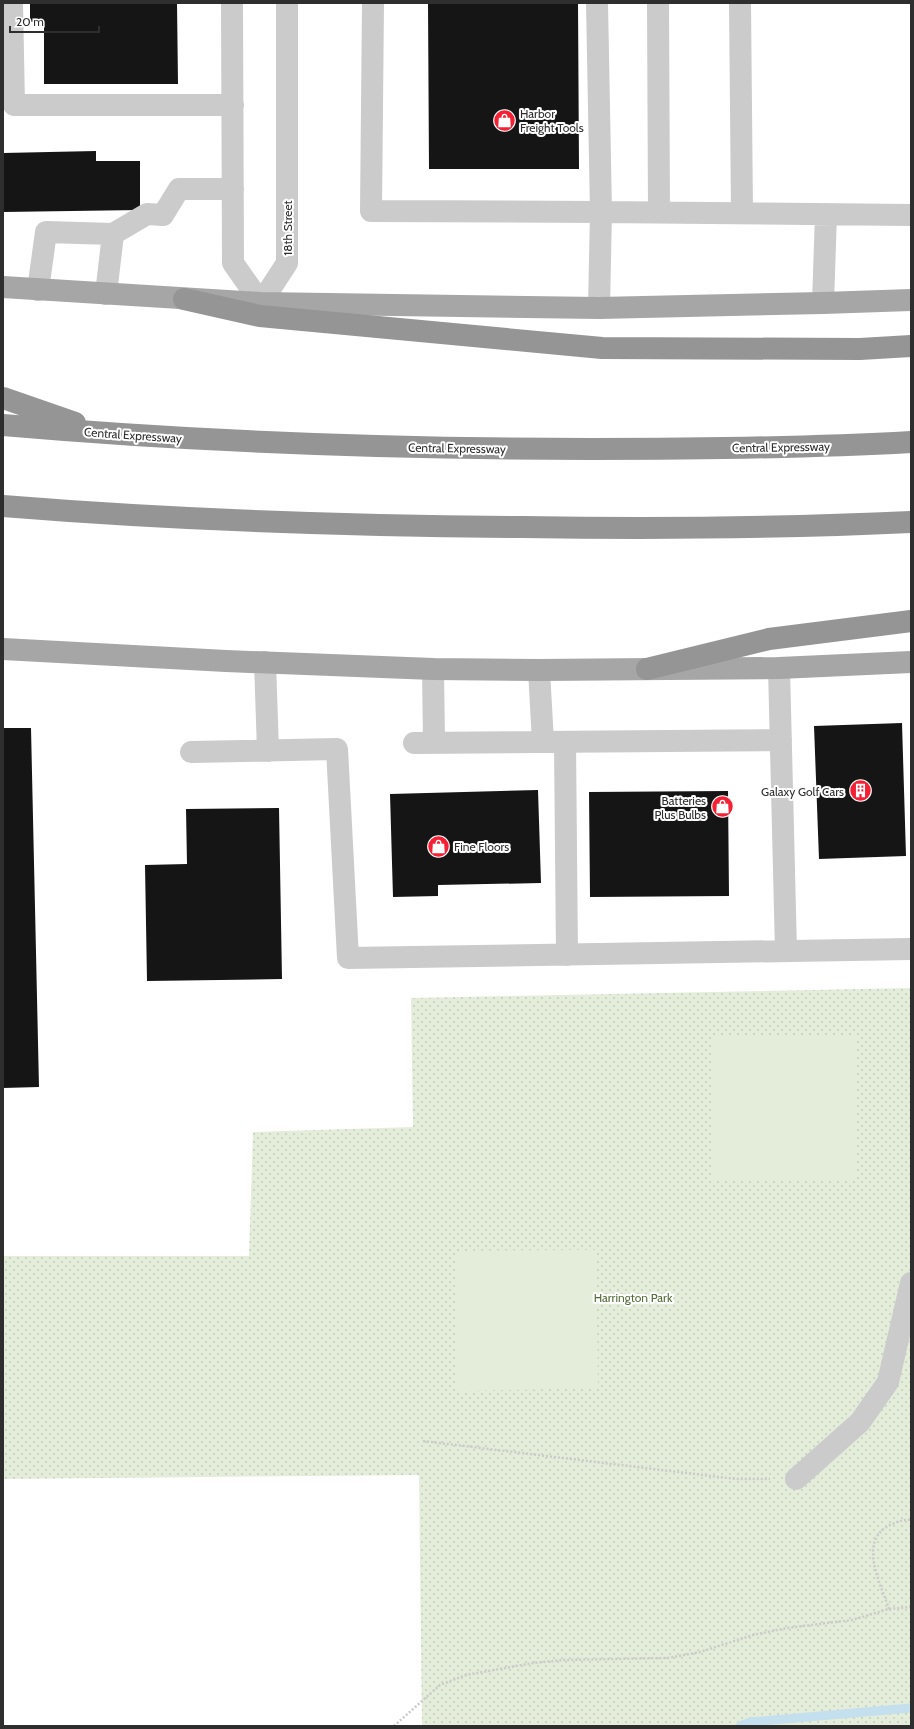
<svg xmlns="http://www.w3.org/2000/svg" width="914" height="1729" font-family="Cabin,sans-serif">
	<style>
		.grass { fill: url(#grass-dots) }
		.garden { fill: #e4edda }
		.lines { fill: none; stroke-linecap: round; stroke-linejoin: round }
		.stream { stroke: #c4dfee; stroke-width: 9 }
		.building { fill: #151515 }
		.path { stroke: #cbcbcb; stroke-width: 2.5; stroke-dasharray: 2 2; stroke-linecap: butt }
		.minor { stroke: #cbcbcb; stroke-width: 22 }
		.major { stroke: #a6a6a6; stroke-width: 22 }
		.highway { stroke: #959595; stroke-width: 22 }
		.labels { text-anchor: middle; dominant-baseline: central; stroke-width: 4; stroke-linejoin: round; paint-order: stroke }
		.poi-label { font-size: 12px; fill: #2e2e2e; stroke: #fff; text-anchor: start }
		.street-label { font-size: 12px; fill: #2e2e2e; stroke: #fff }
		.park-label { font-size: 12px; fill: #526d37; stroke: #fff }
	</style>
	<defs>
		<pattern id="grass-dots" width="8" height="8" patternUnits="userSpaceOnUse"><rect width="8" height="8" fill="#e4edda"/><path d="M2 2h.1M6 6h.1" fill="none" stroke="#c4ccbb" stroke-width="1.8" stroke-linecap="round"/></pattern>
	</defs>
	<rect width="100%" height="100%" fill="#fff"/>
	<path class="grass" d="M911 988V1726H422L419 1475 3 1479V1256H249L253 1132 413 1127 411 998Z"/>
	<path class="garden" d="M711 1036 856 1037V1179H711Z
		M596 1250 598 1388 457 1391 455 1251Z"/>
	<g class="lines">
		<path class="stream" d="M740 1726 750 1722 911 1708"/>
	</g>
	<path class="building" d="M30 3H177L178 84H44V22H30Z
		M428 3H578L579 169H429Z
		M96 151V161H140V210L3 212V153Z
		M902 723 906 856 819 859 814 726Z
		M3 728H31L39 1087 3 1088Z
		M538 790 541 883 438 885V896L393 897 390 794Z
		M728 791 729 896 590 897 589 792Z
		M279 808 282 979 147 981 145 865 187 864 186 809Z"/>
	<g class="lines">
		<path class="path" d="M423 1441 736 1479H770
			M889 1609C881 1584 857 1541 890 1525 897 1522 904 1519 911 1520
			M394 1726 440 1685 466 1675 533 1663 563 1660 668 1658 700 1652 753 1635 787 1628 852 1620 889 1609 911 1607"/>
		<path class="minor" d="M12 3 14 105H233
			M232 3 233 263 261 303 287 263V3
			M373 3 371 211 601 212 599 308
			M597 3 601 212 911 215
			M658 3 659 212
			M740 3 742 213
			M113 234 147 214 163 215 179 189H233
			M38 290 46 232 113 234 106 294
			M823 303 826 214
			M265 662 268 751
			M779 668 786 951
			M433 669 434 743
			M539 670 543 742
			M565 742 567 955
			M414 743 781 740
			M191 752 337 749 348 958 911 949
			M796 1479 860 1422 888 1382 911 1283"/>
		<path class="major" d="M3 287 261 303 599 308 823 303 911 300
			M3 649 226 661 433 669 539 670 779 668 911 662"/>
		<path class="highway" d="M184 299 260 316 602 348 860 349 911 346
			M3 398 75 423
			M3 425C199 442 395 449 591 449 698 449 805 448 911 442
			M3 506C176 520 350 526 523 527 652 529 782 528 911 522
			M647 669 769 639 911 621"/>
	</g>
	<defs>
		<symbol id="shop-disc" viewBox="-11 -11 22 22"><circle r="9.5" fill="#f42034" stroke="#fff"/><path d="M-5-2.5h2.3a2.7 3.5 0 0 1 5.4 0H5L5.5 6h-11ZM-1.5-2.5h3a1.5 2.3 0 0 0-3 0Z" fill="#fff"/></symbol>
		<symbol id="building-disc" viewBox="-11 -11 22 22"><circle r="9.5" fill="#f42034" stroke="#fff"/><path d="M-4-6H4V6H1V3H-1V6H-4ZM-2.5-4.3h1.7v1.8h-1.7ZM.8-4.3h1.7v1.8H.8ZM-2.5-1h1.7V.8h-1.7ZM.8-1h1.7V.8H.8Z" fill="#fff"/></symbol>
	</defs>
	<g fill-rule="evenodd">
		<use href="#shop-disc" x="492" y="108" width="25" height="25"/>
		<use href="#building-disc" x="848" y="778" width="25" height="25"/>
		<use href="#shop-disc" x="710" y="794" width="25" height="25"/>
		<use href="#shop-disc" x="426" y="834" width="25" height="25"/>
	</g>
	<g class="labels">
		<g class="poi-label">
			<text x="520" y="113">Harbor<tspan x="520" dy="14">Freight Tools</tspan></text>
			<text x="844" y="791" text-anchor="end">Galaxy Golf Cars</text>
			<text x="706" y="800" text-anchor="end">Batteries<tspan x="706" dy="14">Plus Bulbs</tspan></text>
			<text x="454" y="846">Fine Floors</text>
		</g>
		<g class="street-label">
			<text transform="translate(287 228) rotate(-90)">18th Street</text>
			<text transform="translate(133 435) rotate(4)">Central Expressway</text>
			<text transform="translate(781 447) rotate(-1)">Central Expressway</text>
			<text transform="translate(457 448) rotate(1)">Central Expressway</text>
		</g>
		<g class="park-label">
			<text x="633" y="1297">Harrington Park</text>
		</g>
	</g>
	<rect width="914" height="1729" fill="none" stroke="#2e2e2e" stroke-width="8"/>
	<path d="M10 26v6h89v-6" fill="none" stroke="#2e2e2e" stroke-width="2"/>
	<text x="16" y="26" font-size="12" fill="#2e2e2e" stroke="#ffffff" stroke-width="3" paint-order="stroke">20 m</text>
</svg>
